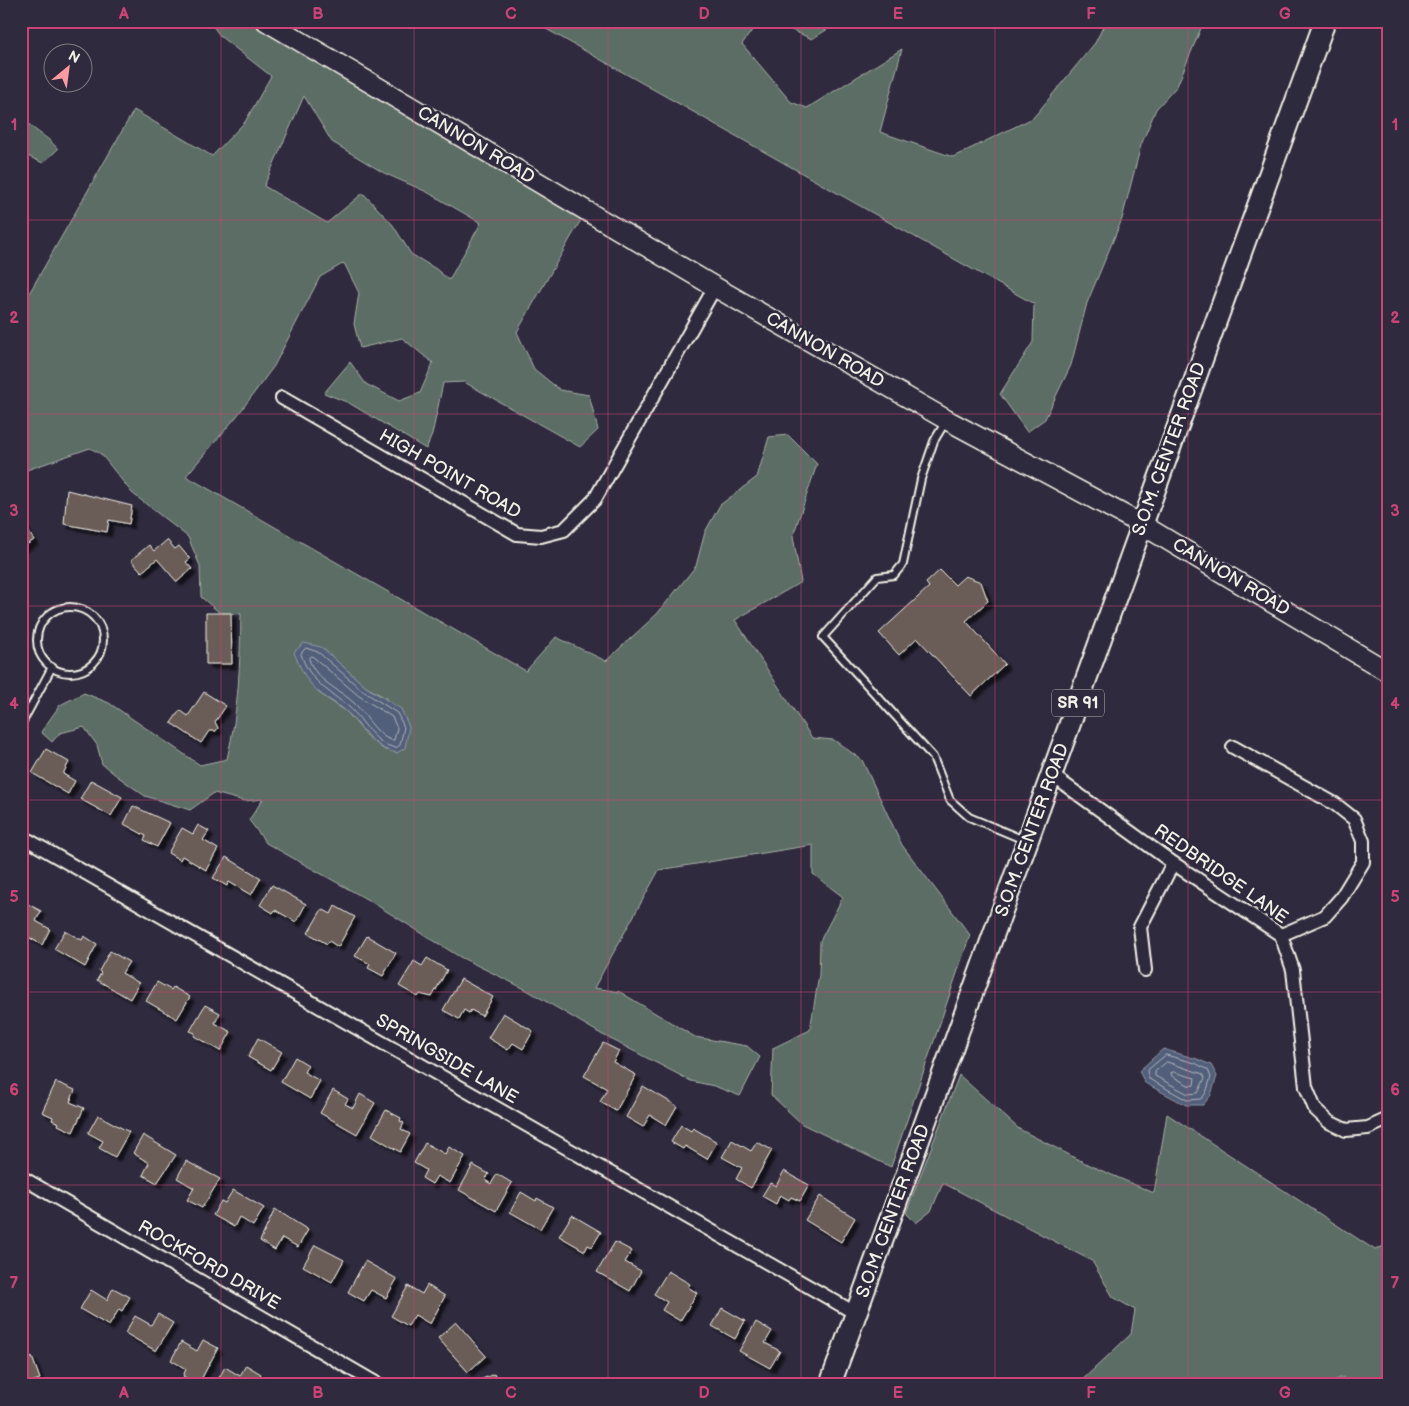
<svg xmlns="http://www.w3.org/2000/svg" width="1409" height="1406" font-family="'Balsamiq Sans',sans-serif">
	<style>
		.green { fill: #5b6d66; stroke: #a8afa7; fill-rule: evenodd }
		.water { fill: #515e7a; stroke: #9299a6 }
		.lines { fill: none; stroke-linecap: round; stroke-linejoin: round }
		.shore { stroke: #b3b6bc; stroke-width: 1 }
		.building { fill: #6a5d59; stroke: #f4f1e8; filter: url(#shadow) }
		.service-casing { stroke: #f4f1e8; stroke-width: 10 }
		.minor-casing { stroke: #f4f1e8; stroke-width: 16 }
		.secondary-casing { stroke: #f4f1e8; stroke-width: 22 }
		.primary-casing { stroke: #f4f1e8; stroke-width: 24 }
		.service { stroke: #2f2a3d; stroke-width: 6 }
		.minor { stroke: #2f2a3d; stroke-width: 12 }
		.secondary { stroke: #2f2a3d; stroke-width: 19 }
		.primary { stroke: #2f2a3d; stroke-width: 20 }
		.grid { fill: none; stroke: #cc4377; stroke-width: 1; stroke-opacity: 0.55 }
		.labels { text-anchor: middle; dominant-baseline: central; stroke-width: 5; stroke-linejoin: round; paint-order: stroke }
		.shield { fill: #2f2a3d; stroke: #b9b5b5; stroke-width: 1 }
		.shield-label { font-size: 16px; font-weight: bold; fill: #f4f1e8 }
		.street-label { font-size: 18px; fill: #f4f1e8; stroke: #2f2a3d }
		.neatline { fill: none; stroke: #cc4377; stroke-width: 2 }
		.grid-label { font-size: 16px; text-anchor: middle; font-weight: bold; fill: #cc4377 }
	</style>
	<defs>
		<filter id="shadow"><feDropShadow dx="4.5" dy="4.5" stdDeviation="1" flood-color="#0009"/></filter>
	</defs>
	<rect width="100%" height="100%" fill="#2f2a3d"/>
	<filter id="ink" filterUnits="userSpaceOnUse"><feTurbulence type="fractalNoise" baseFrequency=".02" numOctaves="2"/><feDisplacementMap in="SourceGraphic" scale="10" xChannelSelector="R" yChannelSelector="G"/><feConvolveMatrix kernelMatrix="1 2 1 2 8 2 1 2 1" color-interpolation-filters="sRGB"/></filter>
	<g filter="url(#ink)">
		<path class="green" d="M209 21H247L511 173 586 211 517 332 534 369 560 390 589 395 598 430 580 447 464 382 443 383 432 435 426 449 349 403 324 393 350 362 366 384 399 401 420 393 433 363 402 338 360 348 354 324 359 293 344 263 320 277 274 366 237 416 186 476 526 671 556 637 606 661 657 614 696 566 705 532 720 505 757 477 769 437 788 435 817 464 793 536 801 582 735 620 812 738 834 740 862 760 902 845 970 935 891 1167 802 1124 771 1095 773 1048 810 1030 819 975 820 941 843 897 813 874V845L659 870 594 988 620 992 695 1037 747 1046 760 1057 740 1096 714 1086 691 1081 601 1034 525 989 460 957 370 901 266 843 249 820 263 799 244 801 214 793 190 810 145 796 117 776 102 764 97 745 84 727 60 733 52 742 41 732 60 705 84 693 109 703 200 765 227 759C239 709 240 664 241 614L220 613 201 597 200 566 188 537 132 493 101 454 90 448 21 472V294L27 297 134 110 212 156 245 122 271 76 221 37ZM304 96 332 142 384 173 427 192 481 223 449 280 436 269 411 254 393 225 363 193 327 223 264 186ZM321 647 366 687 386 698V751L368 737 347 712 319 693Z
			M532 21H759L742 44 791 102 807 108 902 49 880 132 953 157 1033 118 1095 43 1106 21H1204L1177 86 1156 109 1141 145 1122 219 1087 303 1071 365 1045 419 1027 432 1000 394 1033 342 1034 304Z
			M771 21H834L831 27 812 39Z
			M21 113C31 132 45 133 58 149L43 163 21 153Z
			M959 1075 1019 1129 1091 1166 1154 1193 1167 1114 1375 1250 1388 1244V1385H1344L1343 1377 1322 1385H1077L1131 1334 1135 1310 1113 1297 1092 1261 943 1183 931 1211 916 1223 906 1213Z"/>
		<path class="water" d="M304 643 321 647 366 687 401 709 409 727 405 748 397 753C372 748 364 728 347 712 340 705 329 700 321 694 307 683 300 668 294 652Z
			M1163 1049 1197 1059 1211 1065 1217 1076 1211 1095 1203 1105H1186L1145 1083 1139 1071Z"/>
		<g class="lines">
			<path class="shore" d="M306 648 318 652 363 691 397 713 404 727 400 745 396 748C373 744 365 721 349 707 329 691 309 681 301 654Z
				M312 656 359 696 392 717 397 728 394 740C380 741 365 713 355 704 340 689 316 682 309 659Z
				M1166 1055 1195 1063 1208 1070 1211 1077 1206 1093 1201 1099 1187 1100 1149 1079 1147 1071Z
				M1167 1062 1203 1074 1205 1078 1198 1093 1188 1094 1155 1076V1072Z
				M1174 1072 1195 1078 1194 1085 1190 1086 1172 1076 1171 1073Z"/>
		</g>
		<path class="building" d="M67 490 132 506 129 524 109 520 107 532 64 524Z
			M21 520 34 540 21 548Z
			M167 540 175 549 179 546 190 559 186 562 192 569 177 582 157 559 142 572 131 560 149 545 154 551Z
			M940 570 955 585 965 576 981 582 988 601 966 621 1005 664 971 696 917 638 899 655 879 633 929 587 926 583Z
			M206 613H231L232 664H206Z
			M204 692 226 706 215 722 218 728 216 731H209L201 743 171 723 180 710 188 716Z
			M46 749 69 762 63 774 75 781 68 794 32 773Z
			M91 780 122 797 111 816 80 799Z
			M133 806 170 823 157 847 144 840 146 836 124 824Z
			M198 825 209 831 203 840 218 849 206 870 182 856 180 860 168 853 182 828 193 834Z
			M226 857 261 878 251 895 229 882 227 886 213 878Z
			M272 885 306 904 296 922 275 910 273 913 260 905Z
			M22 901 41 911 36 921 50 929 42 945 25 935 21 942Z
			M335 906 355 917 338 947 329 941 327 944 308 933 322 909 331 914Z
			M65 931 82 940 84 936 97 944 85 967 54 949Z
			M367 936 396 953 383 976 368 968 370 964 355 956Z
			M110 951 129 962 122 973 139 983 130 999 97 980 101 973 99 971Z
			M427 958 447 970 432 997 420 994 418 997 399 986 414 961 422 966Z
			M461 979 493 997 482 1016 471 1010 469 1013 464 1010 459 1019 443 1010Z
			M157 982 171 990 173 987 190 997 177 1019 146 1001Z
			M205 1005 220 1013 215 1023 231 1032 220 1051 194 1036 195 1033 190 1031Z
			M503 1013 533 1031 523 1049 513 1043 508 1050 488 1038Z
			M258 1038 282 1052 271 1070 248 1057Z
			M603 1043 619 1051 613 1062 636 1075 616 1111 600 1102 607 1089 584 1076Z
			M295 1057 308 1065 304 1072 320 1081 310 1099 281 1082Z
			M56 1082 75 1090 70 1102 84 1108 73 1132 58 1125 59 1123 52 1120 53 1117 42 1112Z
			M643 1086 677 1106 666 1125 650 1115 643 1127 626 1117Z
			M333 1090 348 1099 345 1104 353 1108 360 1094 375 1103 357 1134 320 1113Z
			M386 1110 401 1118 400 1121 404 1123 401 1129 410 1134 400 1152 372 1135Z
			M98 1115 129 1132 115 1157 99 1148 103 1141 88 1133Z
			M681 1125 691 1131 693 1128 717 1142 707 1159 685 1146 683 1149 671 1142Z
			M143 1135 176 1155 157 1183 143 1175 149 1163 133 1153Z
			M732 1140 751 1151 757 1142 772 1150 751 1188 736 1179 742 1168 722 1157Z
			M425 1143 445 1154 449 1147 465 1156 450 1183 437 1176 432 1184 422 1178 426 1170 414 1163Z
			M186 1161 220 1179 202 1208 187 1200 194 1188 177 1178Z
			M473 1165 489 1174 485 1180 491 1184 497 1174 512 1183 496 1211 459 1190Z
			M784 1171 809 1185 800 1201 791 1197 789 1200 780 1195 776 1204 762 1196 770 1183 776 1186Z
			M233 1190 264 1208 253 1226 239 1217 234 1227 213 1215 221 1201 225 1203Z
			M521 1192 536 1201 537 1198 553 1207 540 1229 510 1212Z
			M820 1196 855 1218 841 1242 805 1220Z
			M275 1209 308 1230 298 1247 282 1238 275 1250 260 1241Z
			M572 1215 601 1232 592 1247 588 1245 585 1251 559 1236Z
			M615 1242 632 1251 625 1262 641 1271 630 1291 597 1272Z
			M315 1245 344 1260 332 1282 303 1266Z
			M365 1261 397 1279 386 1298 371 1290 364 1301 348 1292Z
			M668 1271 690 1284 688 1287 697 1293 680 1321 662 1310 667 1302 654 1294Z
			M427 1285 445 1296 430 1324 415 1315 408 1326 391 1316 408 1286 422 1294Z
			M113 1288 130 1297 122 1311 119 1309 109 1326 80 1309 91 1290 107 1300Z
			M722 1308 745 1321 735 1339 712 1326Z
			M158 1314 173 1323 156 1351 125 1333 135 1316 151 1325Z
			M456 1322 486 1356 468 1372 438 1338Z
			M756 1322 772 1331 765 1343 780 1351 770 1368 739 1351Z
			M203 1340 218 1348 198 1385 183 1376 186 1369 171 1360 181 1342 197 1351Z
			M32 1357 40 1379 21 1385V1361Z
			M246 1365 261 1374 255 1385H215L225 1367 240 1376Z
			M494 1374 499 1385H468Z"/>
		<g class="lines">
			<defs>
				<path id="service" d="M946 421 934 441 921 479 903 564 894 575 877 577 823 637 933 757 950 800 969 817 1024 840
					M37 640a33 33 0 1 1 66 0a33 33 0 1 1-66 0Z
					M21 725 52 667"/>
				<path id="minor" d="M282 398 517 534 541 536 564 530 595 499 715 287
					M1233 747 1335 804 1354 819 1363 841V862L1341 898 1325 916 1281 935
					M1053 776 1173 863 1281 935 1293 970 1306 1087 1315 1109 1329 1122 1346 1130 1368 1128 1388 1119
					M21 836 855 1313
					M1145 970 1140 927 1173 863
					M21 1177 379 1385"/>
				<path id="secondary" d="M266 21 715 287 947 420 1141 524 1388 672"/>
				<path id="primary" d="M830 1385 1325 21"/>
			</defs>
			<use href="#service" class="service-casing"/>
			<use href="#minor" class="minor-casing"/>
			<use href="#secondary" class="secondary-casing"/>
			<use href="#primary" class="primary-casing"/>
			<use href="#service" class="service"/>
			<use href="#minor" class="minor"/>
			<use href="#secondary" class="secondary"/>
			<use href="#primary" class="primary"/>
		</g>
	</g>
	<path class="grid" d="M221 21V1385M414 21V1385M608 21V1385M801 21V1385M995 21V1385M1188 21V1385M21 220H1388M21 414H1388M21 606H1388M21 800H1388M21 992H1388M21 1185H1388"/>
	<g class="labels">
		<rect class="shield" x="1052" y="689.5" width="52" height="27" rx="4"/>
		<g class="shield-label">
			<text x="1078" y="703">SR 91</text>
		</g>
		<g class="street-label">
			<text transform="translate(476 145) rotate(31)">CANNON ROAD</text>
			<text transform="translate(825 350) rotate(30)">CANNON ROAD</text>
			<text transform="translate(1169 449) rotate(-70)">S.O.M. CENTER ROAD</text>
			<text transform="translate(450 474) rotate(30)">HIGH POINT ROAD</text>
			<text transform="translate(1231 577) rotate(31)">CANNON ROAD</text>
			<text transform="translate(1032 830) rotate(-70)">S.O.M. CENTER ROAD</text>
			<text transform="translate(1221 874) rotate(35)">REDBRIDGE LANE</text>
			<text transform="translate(447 1059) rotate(30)">SPRINGSIDE LANE</text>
			<text transform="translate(893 1211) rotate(-70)">S.O.M. CENTER ROAD</text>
			<text transform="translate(209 1265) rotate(30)">ROCKFORD DRIVE</text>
		</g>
	</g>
	<rect width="1409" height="1406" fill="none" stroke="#2f2a3d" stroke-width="55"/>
	<g transform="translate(68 68) rotate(29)"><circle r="24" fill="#2f2a3d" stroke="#7e7a81"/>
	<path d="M0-4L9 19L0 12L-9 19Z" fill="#ff9aa2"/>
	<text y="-8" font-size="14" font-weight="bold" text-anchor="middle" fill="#f4f1e8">N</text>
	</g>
	<rect x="28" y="28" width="1354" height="1350" class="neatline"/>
	<g class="grid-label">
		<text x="124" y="19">A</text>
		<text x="318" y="19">B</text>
		<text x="511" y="19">C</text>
		<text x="704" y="19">D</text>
		<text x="898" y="19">E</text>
		<text x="1091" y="19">F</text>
		<text x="1285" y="19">G</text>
		<text x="14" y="130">1</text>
		<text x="1395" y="130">1</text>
		<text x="14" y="323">2</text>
		<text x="1395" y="323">2</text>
		<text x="14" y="516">3</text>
		<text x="1395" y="516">3</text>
		<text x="14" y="709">4</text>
		<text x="1395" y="709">4</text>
		<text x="14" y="902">5</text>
		<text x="1395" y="902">5</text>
		<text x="14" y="1095">6</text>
		<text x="1395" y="1095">6</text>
		<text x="14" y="1288">7</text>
		<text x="1395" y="1288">7</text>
		<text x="124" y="1398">A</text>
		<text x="318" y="1398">B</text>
		<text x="511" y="1398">C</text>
		<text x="704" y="1398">D</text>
		<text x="898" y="1398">E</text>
		<text x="1091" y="1398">F</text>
		<text x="1285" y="1398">G</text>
	</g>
</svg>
